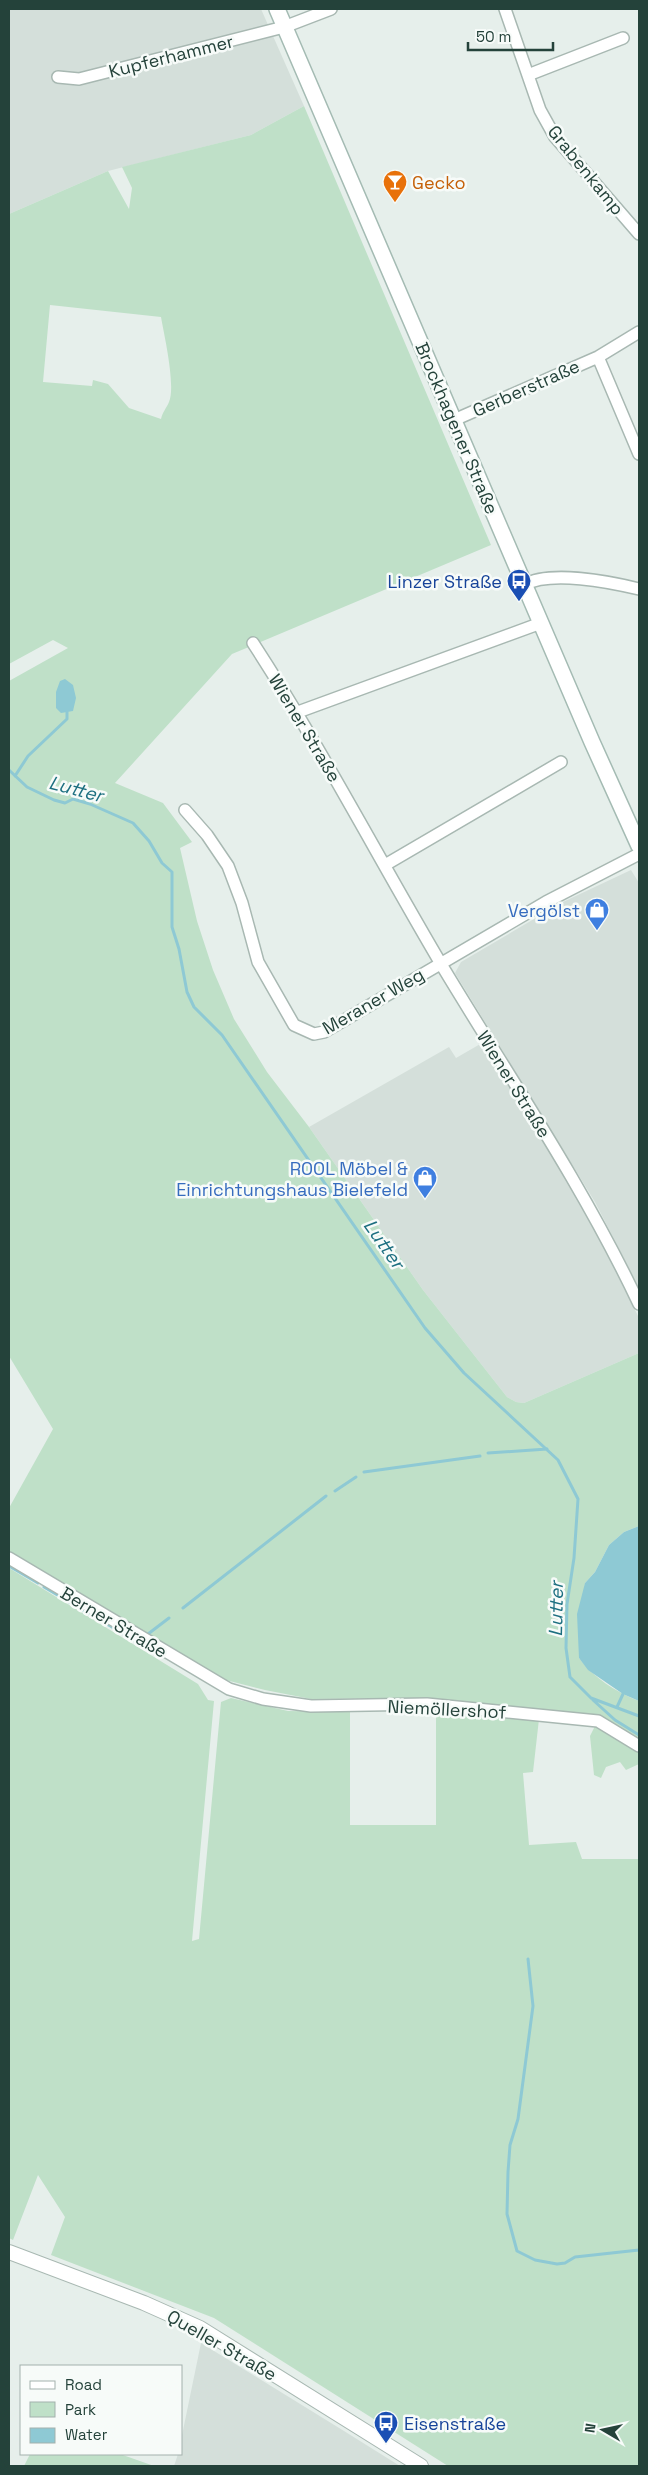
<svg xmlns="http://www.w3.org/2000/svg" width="648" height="2475" font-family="'Space Grotesk',sans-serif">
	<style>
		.built { fill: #d4dfda }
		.green { fill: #bfe0c8; fill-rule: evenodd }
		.water { fill: #8ec9d4 }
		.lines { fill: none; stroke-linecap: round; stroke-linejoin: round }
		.stream { stroke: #8ec9d4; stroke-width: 3 }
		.minor-casing { stroke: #a8b8b2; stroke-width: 14 }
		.tertiary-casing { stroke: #a8b8b2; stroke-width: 16 }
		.secondary-casing { stroke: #a4bbb3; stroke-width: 18 }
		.minor { stroke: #fff; stroke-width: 11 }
		.tertiary { stroke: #fff; stroke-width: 14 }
		.secondary { stroke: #fff; stroke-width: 15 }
		.labels { text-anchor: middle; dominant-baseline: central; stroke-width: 5; stroke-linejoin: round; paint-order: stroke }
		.street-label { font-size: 18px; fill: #24423a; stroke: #f7fbf9 }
		.food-label { font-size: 18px; fill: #c56008; stroke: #f7fbf9; text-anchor: start }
		.transit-label { font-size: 18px; fill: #164399; stroke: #f7fbf9; text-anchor: end }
		.shop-label { font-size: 18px; fill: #366cbe; stroke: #f7fbf9; text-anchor: end }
		.water-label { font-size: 19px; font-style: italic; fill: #1c6f80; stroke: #f7fbf9 }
	</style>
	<rect width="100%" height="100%" fill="#e6efeb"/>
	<path class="built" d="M9 9H261L304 106 251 135 108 171 9 214Z
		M631 870 639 883V1288L595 1202 455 973 461 962 563 902Z
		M482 1043 582 1202 639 1318V1353L524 1403 516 1402 507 1397 423 1290 309 1127 449 1047 456 1058Z
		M201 2343 344 2431 400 2466H174L178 2454H181V2440Z"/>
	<path class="green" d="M304 106 491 545 232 654 115 783 163 803 192 842 180 848 197 921 213 970 234 1019 267 1072 309 1127 423 1290 507 1397 516 1402 524 1403 639 1353V1526L624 1532 609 1545 595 1572 585 1583 579 1658C594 1678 616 1692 639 1701V1740L604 1718 427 1698 311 1699 265 1690 214 1677 9 1552V1508L53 1429 9 1356V681L68 648 53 640 9 664V214L108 171 129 209 132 188 122 167 251 135ZM50 305 161 317C164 334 176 386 169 402 166 409 163 411 161 419L129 408 108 384 93 380 92 386 43 382Z
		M9 1568 198 1684 208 1700 214 1701 192 1941 199 1939 221 1702 231 1698 288 1711 350 1712V1825H436V1709L539 1719 533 1772 523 1773 529 1845 576 1842 582 1859H639V2466H448L214 2318 51 2255 65 2217 38 2175 13 2240 9 2238Z
		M596 1724 639 1751V1764L626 1770 620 1762 606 1767 601 1778 594 1775 590 1736Z
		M30 2454H120L154 2466H24Z"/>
	<path class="water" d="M65 679 73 685 76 698 73 711 61 713 56 708V692L60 681Z
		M639 1526V1701L623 1694 588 1670 579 1658 577 1614 585 1583 595 1572 609 1545 624 1532Z"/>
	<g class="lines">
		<path class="stream" d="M9 770 27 787 54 800 65 803 73 799 90 804 133 823 149 841 162 863 172 872V927L179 949 187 992 194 1007 222 1035 425 1328 464 1373 558 1460 578 1499 574 1558 567 1604 566 1648 570 1677 591 1698 639 1716
			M15 776 28 756 67 719V712
			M488 1453 547 1449
			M364 1472 480 1456
			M335 1491 356 1477
			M9 1566 38 1583
			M44 1587 93 1616
			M183 1608 326 1496
			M97 1618 142 1645
			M148 1634 169 1618
			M593 1700 615 1720 639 1735
			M617 1707 623 1694
			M528 1959 533 2006 518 2119 510 2145 508 2172 507 2214 517 2251 535 2260 557 2264 565 2263 575 2257 639 2250"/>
		<defs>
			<path id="minor" d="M505 9 540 110 555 137 639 234
				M528 75 623 38
				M58 77 79 79 284 27 331 9
				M598 357 639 454
				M454 420 598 357 639 332
				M524 585C550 570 610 582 639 589
				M253 643C322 749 380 861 444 969 511 1080 584 1187 639 1304
				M298 712 541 623
				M185 810 207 835 228 866 242 903 258 962 294 1025 314 1034 324 1032 546 902 639 854
				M385 865 561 762
				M9 1558 229 1689 263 1699 311 1706 427 1704 598 1721 639 1746"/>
			<path id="tertiary" d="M9 2252 144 2303 200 2328 421 2466"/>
			<path id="secondary" d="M277 9 592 742 639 846"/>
		</defs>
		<use href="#minor" class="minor-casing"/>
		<use href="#tertiary" class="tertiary-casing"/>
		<use href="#secondary" class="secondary-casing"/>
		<use href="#minor" class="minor"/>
		<use href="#tertiary" class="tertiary"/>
		<use href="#secondary" class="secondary"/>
	</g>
	<defs>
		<symbol id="bar-pin" viewBox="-11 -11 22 30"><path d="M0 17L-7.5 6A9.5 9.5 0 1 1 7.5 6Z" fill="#e8710a" stroke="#f7fbf9"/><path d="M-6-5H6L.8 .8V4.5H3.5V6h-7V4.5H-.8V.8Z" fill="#fff"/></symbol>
		<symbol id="bus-pin" viewBox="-11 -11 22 30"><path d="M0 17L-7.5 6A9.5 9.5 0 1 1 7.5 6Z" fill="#1a4fb4" stroke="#f7fbf9"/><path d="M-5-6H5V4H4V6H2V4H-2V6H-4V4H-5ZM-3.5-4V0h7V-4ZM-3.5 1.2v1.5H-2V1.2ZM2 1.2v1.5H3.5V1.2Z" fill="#fff"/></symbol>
		<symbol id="shop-pin" viewBox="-11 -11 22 30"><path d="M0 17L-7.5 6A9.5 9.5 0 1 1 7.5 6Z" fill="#3f7fe0" stroke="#f7fbf9"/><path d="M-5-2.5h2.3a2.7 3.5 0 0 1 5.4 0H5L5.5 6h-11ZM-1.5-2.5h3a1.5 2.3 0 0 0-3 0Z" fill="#fff"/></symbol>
	</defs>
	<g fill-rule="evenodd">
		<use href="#bar-pin" x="381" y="168" width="28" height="38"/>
		<use href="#bus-pin" x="505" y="567" width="28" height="38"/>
		<use href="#shop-pin" x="583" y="896" width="28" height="38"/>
		<use href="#shop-pin" x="411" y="1164" width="28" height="38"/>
		<use href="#bus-pin" x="372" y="2409" width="28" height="38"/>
	</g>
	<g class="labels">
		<g class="street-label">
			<text transform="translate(171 56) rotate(-14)">Kupferhammer</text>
			<text transform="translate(586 170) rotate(51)">Grabenkamp</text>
			<text transform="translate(526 388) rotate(-24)">Gerberstraße</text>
			<text transform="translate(457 428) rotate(67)">Brockhagener Straße</text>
			<text transform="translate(305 728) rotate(59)">Wiener Straße</text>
			<text transform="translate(373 1001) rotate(-30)">Meraner Weg</text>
			<text transform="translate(514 1084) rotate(58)">Wiener Straße</text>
			<text transform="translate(114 1622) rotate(31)">Berner Straße</text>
			<text transform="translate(447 1709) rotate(3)">Niemöllershof</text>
			<text transform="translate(222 2345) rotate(30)">Queller Straße</text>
		</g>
		<g class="food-label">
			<text x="412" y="182">Gecko</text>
		</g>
		<g class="transit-label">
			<text x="502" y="581">Linzer Straße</text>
			<text x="404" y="2423" text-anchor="start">Eisenstraße</text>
		</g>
		<g class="shop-label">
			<text x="580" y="910">Vergölst</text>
			<text x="408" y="1168">ROOL Möbel &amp;<tspan x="408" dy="21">Einrichtungshaus Bielefeld</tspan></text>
		</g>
		<g class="water-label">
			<text transform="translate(76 789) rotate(15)">Lutter</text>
			<text transform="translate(384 1244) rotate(55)">Lutter</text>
			<text transform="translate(556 1609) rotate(-89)">Lutter</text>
		</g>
	</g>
	<rect width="648" height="2475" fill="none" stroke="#24423a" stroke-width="20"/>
	<rect x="20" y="2365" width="162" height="90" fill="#f7fbf9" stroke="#a3b1ad"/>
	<rect x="30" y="2381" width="25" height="8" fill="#ffffff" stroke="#a3b1ad"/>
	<text x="65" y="2390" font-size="15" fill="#24423a">Road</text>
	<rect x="30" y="2402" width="25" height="15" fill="#bfe0c8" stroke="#a3b1ad"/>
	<text x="65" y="2415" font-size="15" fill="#24423a">Park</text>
	<rect x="30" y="2428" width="25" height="15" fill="#8ec9d4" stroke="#a3b1ad"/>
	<text x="65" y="2440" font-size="15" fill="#24423a">Water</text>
	<g transform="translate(603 2430) rotate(279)" stroke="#f7fbf9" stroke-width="4" paint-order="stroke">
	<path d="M0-4L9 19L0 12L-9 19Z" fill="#24423a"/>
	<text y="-8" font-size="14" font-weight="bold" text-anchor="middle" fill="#24423a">N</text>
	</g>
	<path d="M468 42v8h85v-8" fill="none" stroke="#24423a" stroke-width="2.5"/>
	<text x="476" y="42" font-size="15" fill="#24423a" stroke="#f7fbf9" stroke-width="4" paint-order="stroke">50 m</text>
</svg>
